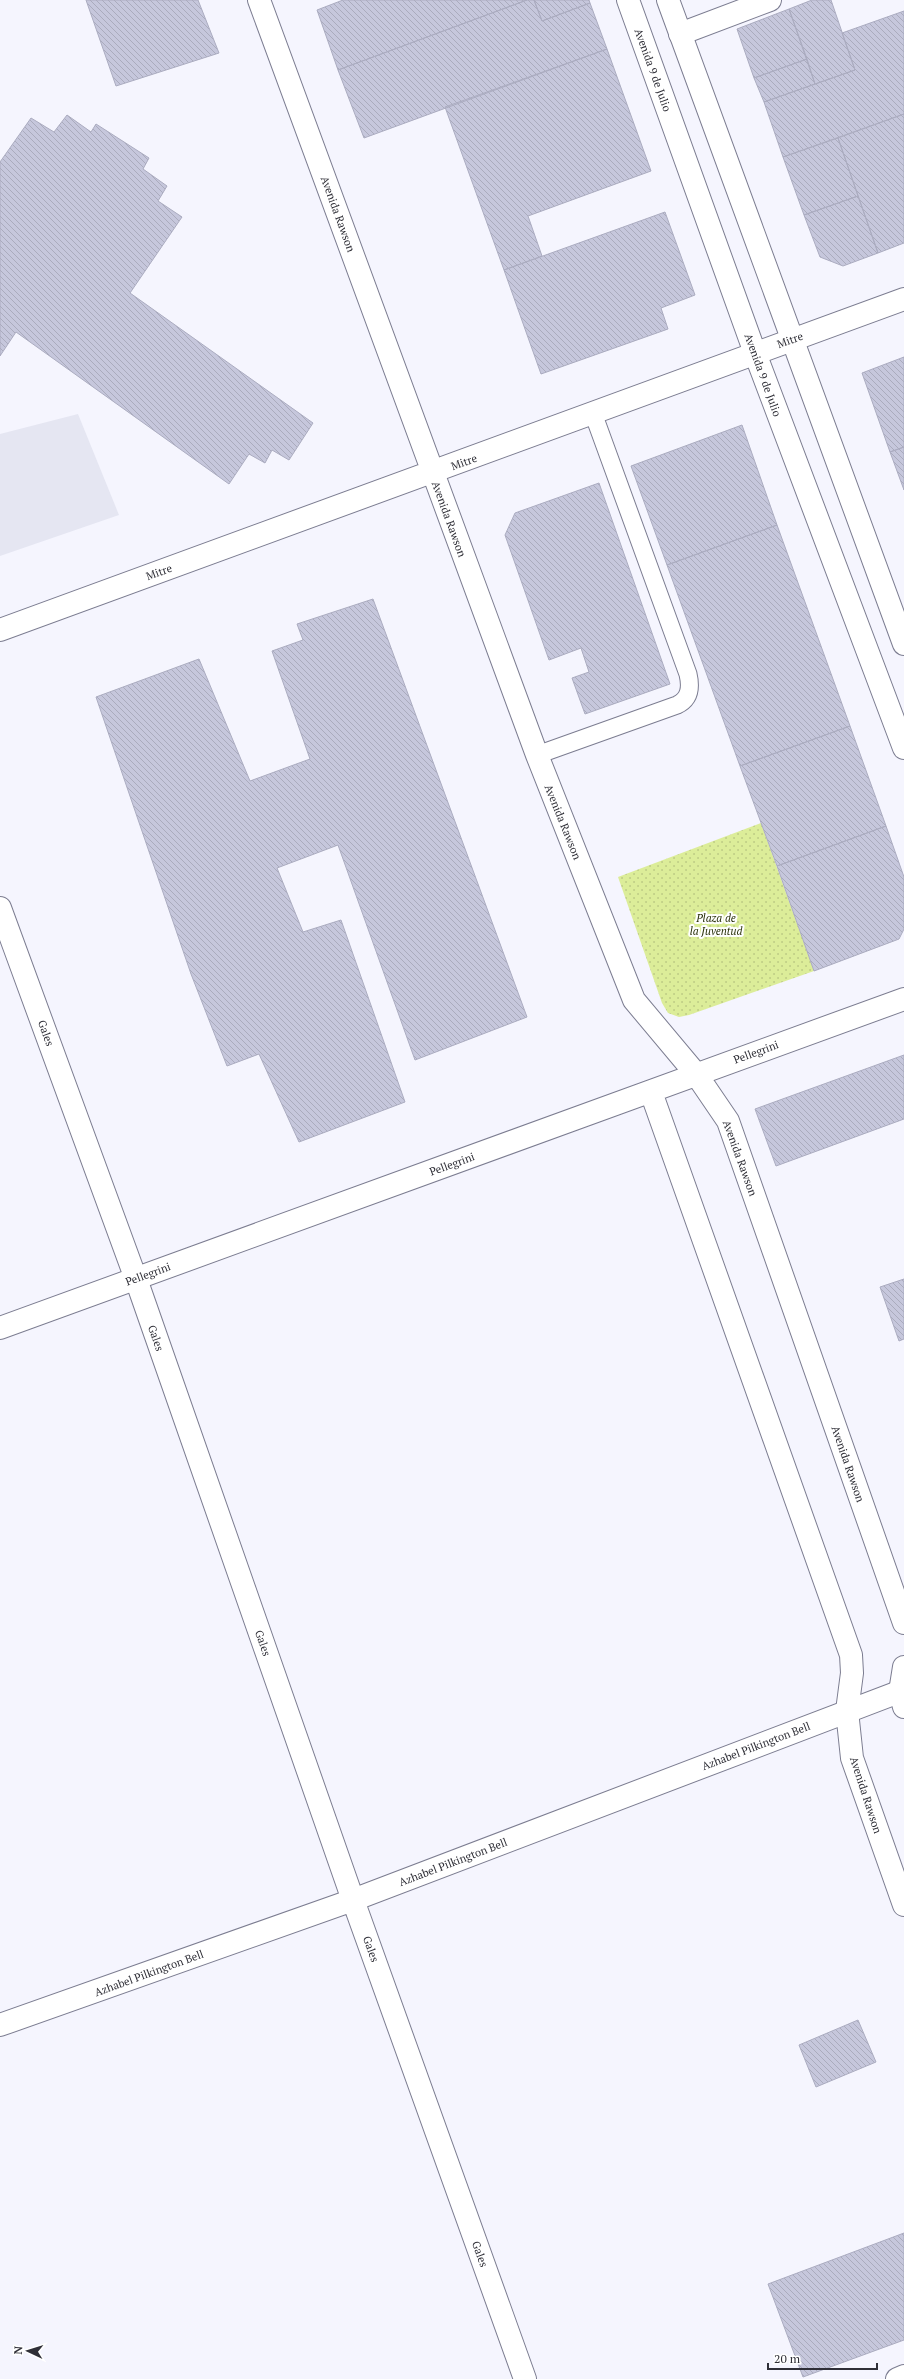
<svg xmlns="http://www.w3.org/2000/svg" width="904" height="2379" font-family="'PT Serif',serif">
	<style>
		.built { fill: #e5e6f2 }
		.park { fill: url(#park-dots) }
		.building { fill: url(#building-back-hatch); stroke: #abacc0 }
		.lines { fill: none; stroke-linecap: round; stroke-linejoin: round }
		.lane-casing { stroke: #7c7d91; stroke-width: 19 }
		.street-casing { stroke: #7c7d91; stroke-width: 24 }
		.secondary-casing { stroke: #7c7d91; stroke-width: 24 }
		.lane { stroke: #fff; stroke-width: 17 }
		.street { stroke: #fff; stroke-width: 22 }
		.secondary { stroke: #fff; stroke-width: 22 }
		.labels { text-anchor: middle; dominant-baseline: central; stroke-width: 4; stroke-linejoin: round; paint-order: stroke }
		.street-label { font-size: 11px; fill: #2f2f37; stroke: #fff }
		.park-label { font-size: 11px; font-style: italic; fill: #2b320c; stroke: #fff }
	</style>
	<defs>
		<pattern id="park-dots" width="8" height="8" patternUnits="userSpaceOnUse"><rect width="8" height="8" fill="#dced99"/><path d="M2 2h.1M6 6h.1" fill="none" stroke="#bdcc84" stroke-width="1.8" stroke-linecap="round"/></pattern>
		<pattern id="building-back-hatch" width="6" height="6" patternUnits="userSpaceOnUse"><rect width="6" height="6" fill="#c6c7dc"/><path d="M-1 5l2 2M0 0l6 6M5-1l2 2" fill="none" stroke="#aaabbd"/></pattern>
	</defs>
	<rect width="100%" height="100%" fill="#f5f5fe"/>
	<path class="built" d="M78 414 119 515 0 556V434Z"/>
	<path class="park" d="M761 823 814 971 689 1015 679 1017 668 1013 662 1003 618 877Z"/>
	<path class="building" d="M86 0H198L219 53 116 86Z
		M343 0H527L338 70 317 10Z
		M527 0H534L542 21 590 3 607 49 364 138 338 70Z
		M534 0H589L590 3 542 21Z
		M812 0H831L855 70 815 84 789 9Z
		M789 9 807 59 754 78 737 29Z
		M904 11V114L783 157 764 102 855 70 842 33Z
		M607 49 651 171 528 216 542 256 504 270 445 107Z
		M807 59 815 84 764 102 754 78Z
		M904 114V243L878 253 838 138Z
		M67 115 91 132 96 124 149 158 143 169 167 186 158 201 182 217 130 293 313 423 289 460 272 450 265 463 249 454 229 484 16 332 0 356V162L31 118 54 132Z
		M838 138 858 196 804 215 783 157Z
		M858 196 878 253 843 266 820 257 804 215Z
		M665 212 695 295 661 308 668 329 541 374 504 270Z
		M904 357V447L890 452 862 373Z
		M742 425 777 525 667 565 631 466Z
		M904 447V490L890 452Z
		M599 483 670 684 585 714 572 678 589 672 581 648 549 660 505 535 515 513Z
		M777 525 850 726 740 766 667 565Z
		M373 599 527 1017 415 1060 338 845 277 868 303 932 341 920 405 1102 299 1142 259 1054 227 1066 191 974 96 697 199 659 250 781 310 759 272 651 303 640 297 624Z
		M850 726 886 826 777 866 740 766Z
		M886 826 904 877V929L899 939 814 971 777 866Z
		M904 1055V1119L776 1166 755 1109Z
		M904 1279V1339L899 1341 880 1287Z
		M858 2020 876 2062 816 2087 799 2045Z
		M904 2233V2340L803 2377 768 2284Z"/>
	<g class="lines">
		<defs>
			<path id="lane" d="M537 755 677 705C690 699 691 687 688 674L593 413"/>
			<path id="street" d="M259 0 537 755 634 1000 696 1074
				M680 34 770 0
				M0 630 904 299
				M0 908 136 1279 353 1900 525 2379
				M0 2025 353 1900 904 1690
				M897 2379 904 2376"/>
			<path id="secondary" d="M628 0 755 353 904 748
				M668 0 904 644
				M696 1074 728 1121 904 1623
				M651 1092 851 1655 852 1673 847 1711 852 1758 904 1905
				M0 1328 904 999
				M904 1667 900 1692 904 1707"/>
		</defs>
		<use href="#lane" class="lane-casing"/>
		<use href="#street" class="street-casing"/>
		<use href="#secondary" class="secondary-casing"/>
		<use href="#lane" class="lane"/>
		<use href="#street" class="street"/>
		<use href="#secondary" class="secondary"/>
	</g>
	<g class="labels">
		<g class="street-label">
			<text transform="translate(653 70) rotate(70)">Avenida 9 de Julio</text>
			<text transform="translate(338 214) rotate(70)">Avenida Rawson</text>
			<text transform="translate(790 340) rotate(-20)">Mitre</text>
			<text transform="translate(763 375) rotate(70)">Avenida 9 de Julio</text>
			<text transform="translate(464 462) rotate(-20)">Mitre</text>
			<text transform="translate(449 519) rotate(70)">Avenida Rawson</text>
			<text transform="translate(159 572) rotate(-20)">Mitre</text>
			<text transform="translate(563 822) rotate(68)">Avenida Rawson</text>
			<text transform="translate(46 1033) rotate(70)">Gales</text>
			<text transform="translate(756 1052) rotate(-20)">Pellegrini</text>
			<text transform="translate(740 1158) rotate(70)">Avenida Rawson</text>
			<text transform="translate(452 1164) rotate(-20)">Pellegrini</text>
			<text transform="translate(148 1274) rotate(-20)">Pellegrini</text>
			<text transform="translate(156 1338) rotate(71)">Gales</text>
			<text transform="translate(848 1464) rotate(71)">Avenida Rawson</text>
			<text transform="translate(263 1643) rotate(71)">Gales</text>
			<text transform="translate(756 1746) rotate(-21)">Azhabel Pilkington Bell</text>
			<text transform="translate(866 1795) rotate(72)">Avenida Rawson</text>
			<text transform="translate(453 1862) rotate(-21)">Azhabel Pilkington Bell</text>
			<text transform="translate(371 1949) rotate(70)">Gales</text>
			<text transform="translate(149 1973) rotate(-20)">Azhabel Pilkington Bell</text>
			<text transform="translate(480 2254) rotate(70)">Gales</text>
		</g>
		<g class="park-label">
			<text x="716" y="918">Plaza de<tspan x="716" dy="13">la Juventud</tspan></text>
		</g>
	</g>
	<g transform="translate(28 2351) rotate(274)" stroke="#ffffff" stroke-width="3" paint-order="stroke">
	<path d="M0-3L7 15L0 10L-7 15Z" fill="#2f2f37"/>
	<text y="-6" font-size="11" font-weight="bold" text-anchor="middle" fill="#2f2f37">N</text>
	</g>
	<path d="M768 2363v6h109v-6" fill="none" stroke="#2f2f37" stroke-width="2"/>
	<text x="774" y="2363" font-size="12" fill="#2f2f37" stroke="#ffffff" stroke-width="3" paint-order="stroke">20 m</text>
</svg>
